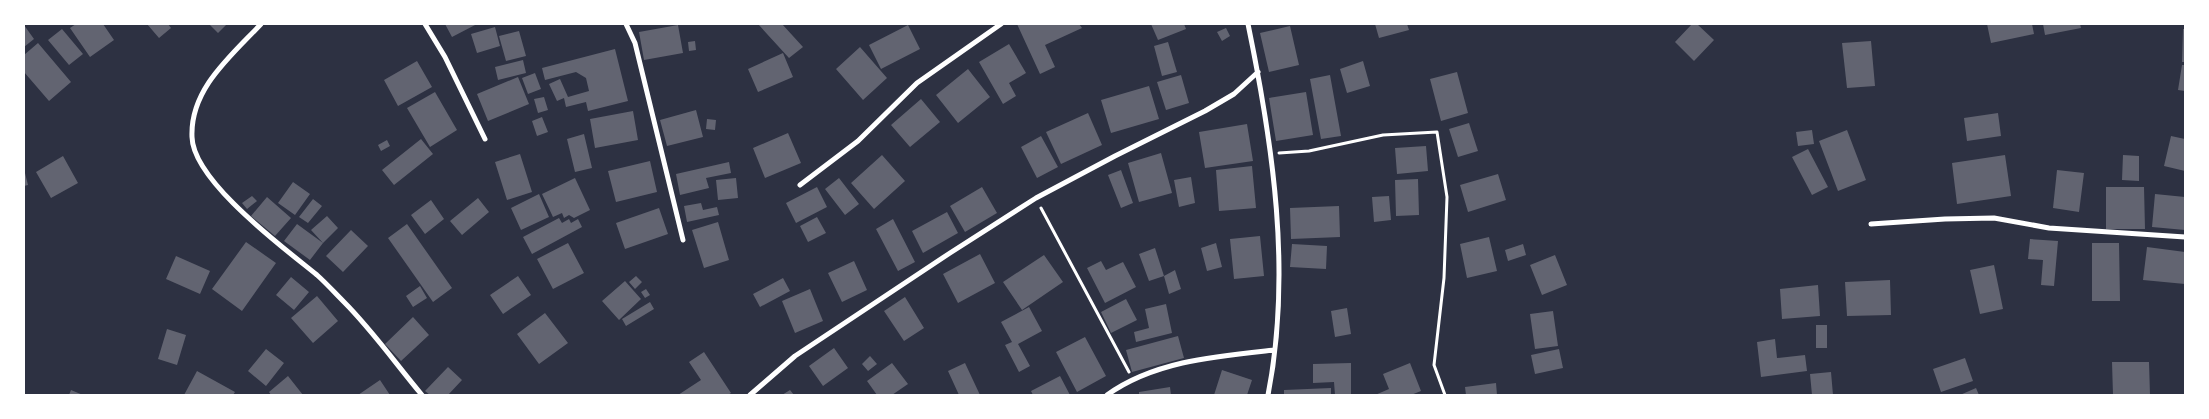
<svg xmlns="http://www.w3.org/2000/svg" width="2209" height="419" font-family="'Asap Condensed',sans-serif">
	<style>
		.building { fill: #626471 }
		.lines { fill: none; stroke-linecap: round; stroke-linejoin: round }
		.path { stroke: #fff; stroke-width: 3 }
		.minor { stroke: #fff; stroke-width: 5 }
	</style>
	<rect width="100%" height="100%" fill="#2d3142"/>
	<path class="building" d="M76 24H103L114 40 90 57 70 28Z
		M147 24H168L171 28 159 38Z
		M209 24H227L218 33Z
		M445 24H477L452 37Z
		M758 24H782L803 47 789 58Z
		M1017 24H1079L1082 28 1045 45 1055 67 1040 74Z
		M1151 24H1184L1186 29 1158 40Z
		M1375 24H1407L1409 30 1379 38Z
		M1692 24H1697L1714 40 1694 61 1675 42Z
		M1987 24H2032L2034 34 1991 43Z
		M2043 24H2080L2081 28 2045 35Z
		M24 25 34 39 24 47Z
		M678 25 683 53 644 60 639 32Z
		M908 25 920 49 881 69 869 45Z
		M1290 26 1299 65 1269 72 1260 33Z
		M495 27 500 46 477 53 471 34Z
		M1226 28 1230 36 1222 41 1217 32Z
		M62 29 83 54 69 65 48 40Z
		M2183 29H2185V62H2182Z
		M519 31 526 56 506 61 499 36Z
		M695 41 696 50 689 51 688 42Z
		M1871 41 1875 86 1847 88 1842 43Z
		M1168 42 1177 72 1162 76 1154 46Z
		M38 43 71 82 49 101 24 72V55Z
		M1009 44 1026 73 1009 83 1016 96 1003 104 979 62Z
		M860 47 887 78 863 100 836 69Z
		M615 49 628 101 588 111 586 102 566 107 564 98 557 101 549 84 560 79 568 97 589 91 586 78 576 72 545 80 542 68Z
		M783 53 793 77 758 92 748 69Z
		M523 60 526 73 498 80 495 67Z
		M417 61 432 87 398 106 384 80Z
		M1363 61 1370 86 1347 93 1340 69Z
		M2182 65H2185V91L2178 90Z
		M968 69 990 97 958 123 936 95Z
		M1457 72 1468 113 1441 121 1430 79Z
		M535 73 541 89 528 94 522 78Z
		M1181 75 1189 103 1166 110 1157 82Z
		M1330 75 1341 136 1321 139 1310 79Z
		M518 77 529 104 488 121 477 94Z
		M1149 86 1159 119 1111 133 1101 100Z
		M435 92 457 130 430 147 407 108Z
		M1306 92 1313 135 1276 141 1269 98Z
		M544 97 548 110 538 113 534 99Z
		M921 99 940 122 910 147 891 125Z
		M696 110 703 137 667 146 660 120Z
		M633 111 638 140 595 148 590 119Z
		M1088 113 1102 145 1061 164 1046 132Z
		M1998 113 2001 136 1967 141 1964 118Z
		M542 117 548 132 537 136 532 121Z
		M707 119 716 120 715 130 706 129Z
		M1469 123 1478 151 1458 157 1449 129Z
		M1247 124 1253 161 1205 168 1199 132Z
		M1812 130 1814 144 1798 146 1796 132Z
		M1847 130 1866 180 1838 191 1819 141Z
		M788 133 801 163 765 178 753 148Z
		M584 134 592 168 575 172 567 139Z
		M1041 136 1058 167 1037 178 1021 147Z
		M2171 136 2185 139V171L2164 166Z
		M421 139 433 154 394 185 382 170Z
		M387 140 390 146 381 151 378 145Z
		M1426 146 1428 171 1397 174 1395 148Z
		M1808 149 1828 187 1812 195 1792 157Z
		M1161 153 1172 193 1139 202 1128 163Z
		M520 154 532 192 507 200 495 162Z
		M882 155 905 181 874 209 851 183Z
		M2005 155 2011 196 1957 204 1952 163Z
		M2123 155 2139 156V181L2122 180Z
		M63 156 78 183 51 198 36 172Z
		M650 161 657 192 616 202 608 171Z
		M729 162 731 173 706 178 709 188 680 195 676 174Z
		M1252 166 1256 208 1219 211 1216 170Z
		M24 169 28 185 24 186Z
		M1121 170 1133 203 1121 208 1108 175Z
		M2057 170 2084 173 2079 212 2053 208Z
		M1498 174 1506 200 1468 212 1460 185Z
		M1191 177 1195 203 1179 207 1174 180Z
		M575 178 590 210 574 218 569 215 564 218 562 213 553 217 542 194Z
		M736 178 738 198 718 200 716 180Z
		M839 178 859 204 845 215 825 189Z
		M1418 179 1419 215 1396 216 1395 180Z
		M293 182 310 194 295 215 278 203Z
		M817 187 827 207 796 223 786 203Z
		M982 187 997 213 965 232 950 206Z
		M2106 187H2144L2145 229H2106Z
		M539 194 549 217 521 230 511 208Z
		M2155 194 2185 197V230L2152 227Z
		M252 196 257 201 247 209 242 203Z
		M1389 196 1391 220 1374 222 1372 197Z
		M267 197 291 218 275 236 251 216Z
		M478 198 489 212 462 235 450 221Z
		M313 199 322 206 308 223 299 217Z
		M431 200 444 219 425 234 411 215Z
		M701 203 703 210 717 207 719 215 687 222 684 206Z
		M1339 206 1340 237 1291 239 1290 208Z
		M659 208 668 234 625 249 616 223Z
		M947 212 958 233 923 253 912 231Z
		M327 216 338 228 323 243 310 260 284 241 297 224 323 243 311 230Z
		M817 217 826 233 808 242 800 226Z
		M559 218 562 223 569 219 571 223 578 219 582 227 532 254 523 237Z
		M893 219 915 262 898 271 876 229Z
		M718 222 729 260 704 268 692 230Z
		M407 224 452 288 433 302 388 238Z
		M351 230 368 246 343 272 326 256Z
		M1260 236 1264 276 1234 279 1230 239Z
		M1489 237 1497 271 1467 278 1460 244Z
		M2030 239 2058 241 2054 286 2041 285 2043 260 2028 259Z
		M246 242 276 263 242 311 212 289Z
		M568 243 584 273 553 289 537 259Z
		M1216 243 1222 267 1207 271 1201 248Z
		M2092 243H2119L2120 301H2092Z
		M1292 244 1327 246 1326 269 1290 267Z
		M1523 244 1526 255 1508 261 1505 250Z
		M2147 247 2185 252V284L2143 280Z
		M1155 248 1164 276 1149 281 1139 254Z
		M980 254 995 283 958 303 943 274Z
		M1044 255 1063 282 1022 310 1003 282Z
		M1555 255 1567 285 1542 295 1530 265Z
		M176 256 210 271 200 294 166 279Z
		M854 261 867 290 842 302 828 273Z
		M1101 261 1106 270 1123 262 1136 287 1105 303 1087 268Z
		M1994 265 2003 309 1980 314 1970 270Z
		M1175 270 1181 289 1169 294 1164 276Z
		M518 276 531 295 503 314 490 295Z
		M636 276 642 282 635 289 629 282Z
		M291 277 309 292 294 310 276 295Z
		M783 278 790 291 760 307 753 294Z
		M1890 280 1891 315 1847 316 1845 282Z
		M625 281 641 299 619 320 602 301Z
		M1818 285 1820 316 1782 319 1780 289Z
		M420 286 427 298 413 307 406 296Z
		M646 289 650 295 645 298 641 292Z
		M810 289 823 321 795 333 782 301Z
		M317 296 338 321 313 343 291 318Z
		M905 297 924 328 904 341 884 311Z
		M1126 299 1137 320 1111 333 1101 312Z
		M650 302 654 309 626 326 622 319Z
		M1166 304 1172 333 1136 342 1134 332 1149 328 1145 309Z
		M1029 307 1042 331 1018 344 1030 366 1019 372 1005 345 1012 342 1001 322Z
		M1347 308 1351 334 1335 337 1331 311Z
		M1553 311 1558 346 1535 349 1530 314Z
		M545 313 568 343 539 364 517 334Z
		M413 317 429 335 401 361 385 344Z
		M1816 325H1827V348H1816Z
		M167 329 186 335 177 365 158 359Z
		M1178 336 1184 358 1132 372 1126 350Z
		M1085 337 1106 376 1077 392 1056 352Z
		M1775 339 1777 358 1805 355 1807 371 1761 377 1757 342Z
		M834 348 848 368 823 386 809 366Z
		M266 349 284 363 266 386 248 371Z
		M1559 349 1563 368 1535 374 1531 355Z
		M704 352 731 393 728 395H678L701 380 689 362Z
		M870 356 877 364 868 371 862 364Z
		M1965 358 1973 381 1941 392 1933 369Z
		M2112 362H2149L2150 395H2113Z
		M892 363 908 384 892 395H877L867 381Z
		M965 363 980 395H959L948 371Z
		M1351 363V394L1335 395 1334 382 1313 383V364Z
		M1410 363 1421 391 1411 395H1375L1389 389 1383 374Z
		M448 367 462 380 448 395H430L425 391Z
		M1222 370 1252 380 1247 395H1214Z
		M197 371 235 392 233 395H184Z
		M1831 372 1833 395H1812L1810 374Z
		M288 376 303 395H271L269 392Z
		M1060 376 1070 395H1033L1031 391Z
		M380 380 390 395H358Z
		M1496 383 1497 395H1466L1465 387Z
		M1170 387 1171 395H1139V392Z
		M1331 388V395H1284V390Z
		M1976 388 1979 395H1960Z
		M71 390 83 395H69Z
		M790 390 794 395H782Z"/>
	<g class="lines">
		<path class="path" d="M1279 153 1309 151 1383 135 1437 132 1447 197 1444 278 1434 365 1445 395
			M1041 208 1129 372"/>
		<path class="minor" d="M261 24C231 56 190 89 192 137 193 181 284 248 317 275 326 283 335 293 344 302 372 330 396 364 422 395
			M425 24 445 57 485 139
			M626 24 635 43 683 240
			M1248 24C1273 145 1292 273 1268 395
			M800 185 858 141 917 83 1001 24
			M1871 224 1945 219 1994 218 2049 228 2185 237
			M750 395 795 356 950 253 1036 198 1115 156 1205 111 1234 94 1258 72
			M1107 395C1154 361 1217 356 1274 350"/>
	</g>
	<rect width="2209" height="419" fill="none" stroke="#ffffff" stroke-width="50"/>
</svg>
